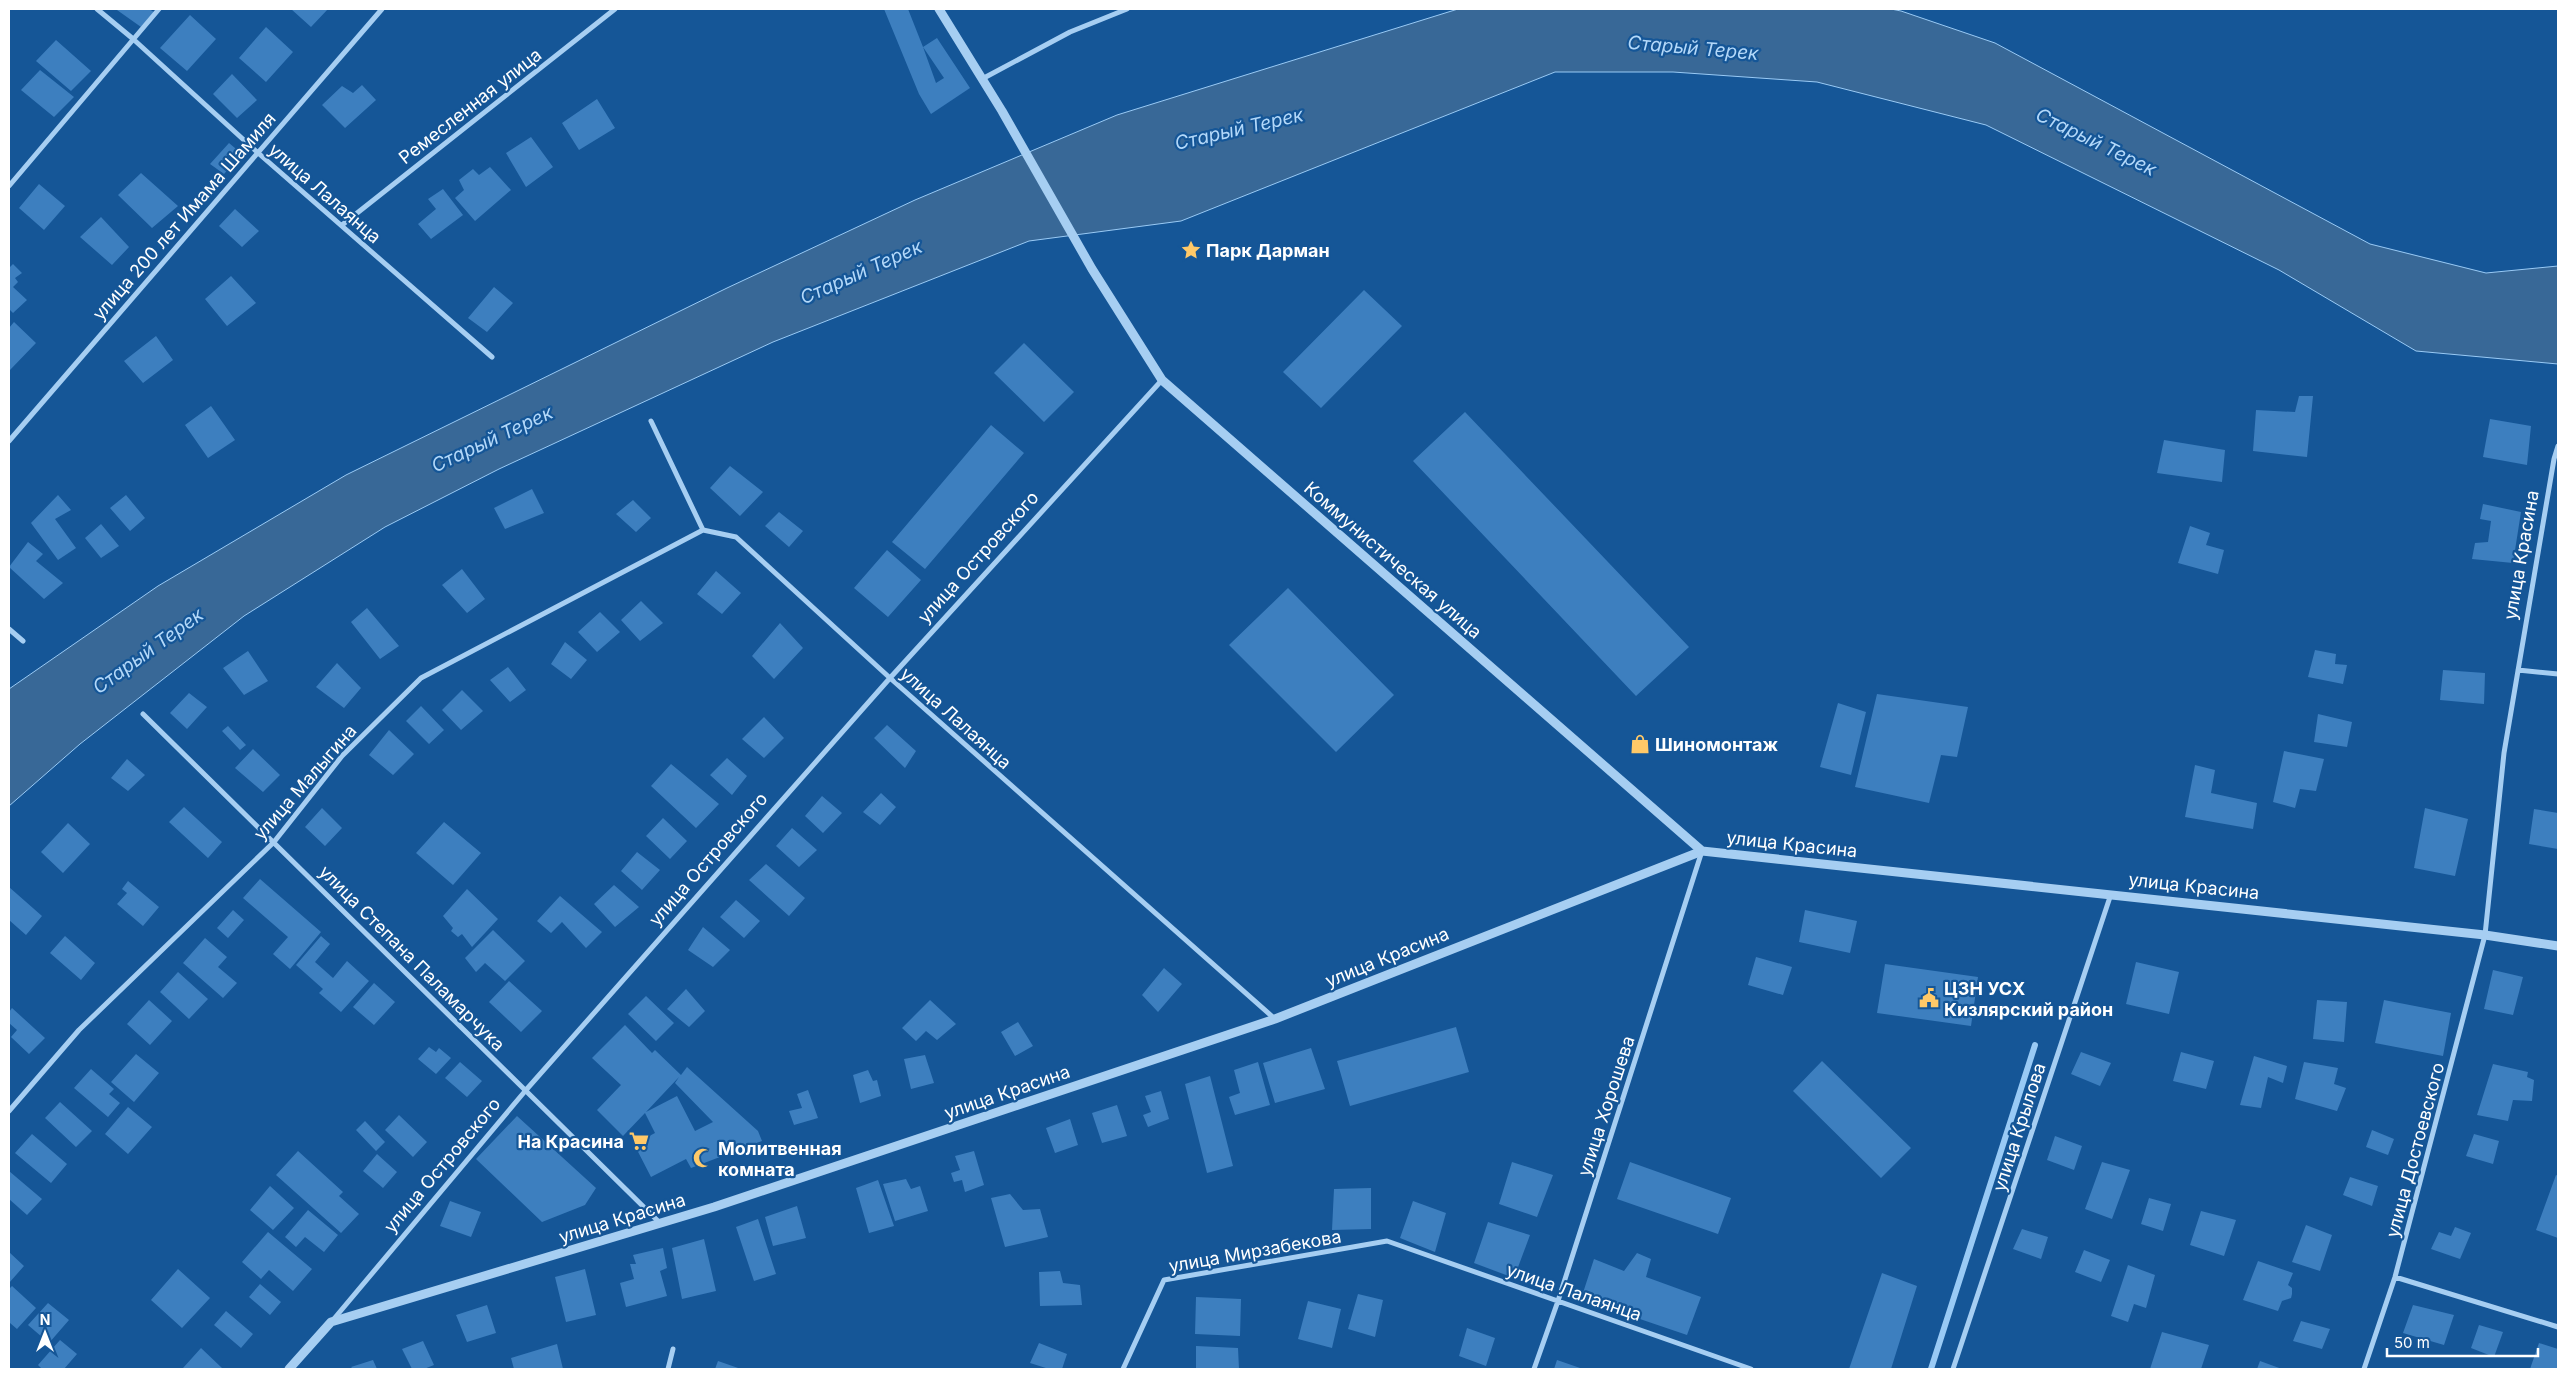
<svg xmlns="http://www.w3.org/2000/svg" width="2567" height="1378" font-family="Inter,sans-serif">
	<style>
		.water { fill: #386897; stroke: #99caf5 }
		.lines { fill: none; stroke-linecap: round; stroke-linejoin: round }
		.stream { stroke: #99caf5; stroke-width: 6 }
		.building { fill: #3d7fbf; fill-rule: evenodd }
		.minor { stroke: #a6cef2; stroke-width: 5 }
		.tertiary { stroke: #a6cef2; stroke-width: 9 }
		.labels { text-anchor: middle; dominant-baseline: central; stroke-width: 4.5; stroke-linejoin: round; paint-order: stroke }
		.street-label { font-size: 18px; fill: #fff; stroke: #155697 }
		.poi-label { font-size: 18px; font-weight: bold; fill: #fff; stroke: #155697; text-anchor: start }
		.water-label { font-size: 19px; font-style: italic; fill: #b3d8f9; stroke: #155697 }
	</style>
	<rect width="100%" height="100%" fill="#155697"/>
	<path class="water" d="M1458 9H1891L1901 11 1995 43 2370 244 2486 273 2558 266V364L2416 351 2279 270 1986 125 1817 82 1673 72H1555L1181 221 1029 241 773 342 499 469 385 527 244 616 80 744 9 806V689L158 586 346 475 727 288 915 200 1117 115Z"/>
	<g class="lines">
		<path class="stream" d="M1931 1369 2035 1045"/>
	</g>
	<path class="building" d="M118 9H149L154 12 141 27 117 10Z
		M291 9H328L311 27Z
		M884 9H908L923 47 937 38 970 88 931 114 919 94ZM923 47 944 78 936 83Z
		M190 15 216 39 187 71 160 48Z
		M266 27 293 52 266 82 239 58Z
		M56 40 91 71 71 91 36 61Z
		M40 70 74 97 54 117 21 90Z
		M232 74 257 100 237 118 213 94Z
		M362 85 376 100 345 128 322 105 342 86 353 93Z
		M597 99 615 128 579 150 562 123Z
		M531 137 553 167 526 187 506 153Z
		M229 143 242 154 224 174 210 164Z
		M490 167 511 190 475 221 455 198 464 190 459 180 473 169 479 175Z
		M141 173 178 206 152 228 118 195Z
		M39 184 65 206 44 230 19 208Z
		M443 189 463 215 431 239 418 224 436 209 428 199Z
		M235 209 259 231 242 247 219 226Z
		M101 217 129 247 112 265 80 237Z
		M13 264 22 273 15 278 18 282 13 287 27 300 13 313 9 309V268Z
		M231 276 256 303 227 326 205 299Z
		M494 287 513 303 487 332 468 318Z
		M1364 290 1402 326 1321 408 1283 372Z
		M14 322 36 343 10 370 9 328Z
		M156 336 173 360 143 383 124 361Z
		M1024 343 1074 392 1044 422 994 373Z
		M2299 396H2313L2307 457 2253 451 2256 410 2295 412Z
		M211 406 235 440 208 458 185 425Z
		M1465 412 1689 647 1636 696 1413 461Z
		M2490 419 2531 426 2527 465 2483 457Z
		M991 425 1024 453 925 569 892 542Z
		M2164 440 2225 450 2222 482 2157 473Z
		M730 466 763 492 740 516 710 488Z
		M532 489 544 513 505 529 494 508Z
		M58 495 71 510 55 519 76 548 58 560 31 523Z
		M126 495 145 518 130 531 110 508Z
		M633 500 651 518 636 532 616 514Z
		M2483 504 2521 512 2513 563 2472 559 2475 543 2488 542 2491 521 2480 519Z
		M779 512 803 531 789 547 765 526Z
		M101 524 119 546 101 558 85 538Z
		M2190 526 2210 533 2206 545 2224 550 2218 574 2178 563Z
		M28 542 43 554 36 561 63 583 44 599 9 567Z
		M887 550 921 580 888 617 854 588Z
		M462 569 485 599 467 613 442 585Z
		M716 571 741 593 722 614 697 594Z
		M1288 588 1394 695 1336 752 1229 645Z
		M641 601 663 623 640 641 621 620Z
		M367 608 399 646 380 659 351 622Z
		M600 612 620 632 597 652 578 632Z
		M780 623 803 648 774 679 752 656Z
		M565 642 587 660 571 679 551 664Z
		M2315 650 2336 654 2335 664 2347 665 2343 684 2308 677Z
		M248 651 268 681 244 695 223 668Z
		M337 663 361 688 344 708 316 687Z
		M508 667 526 690 510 702 490 680Z
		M2443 670 2485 673 2484 704 2440 700Z
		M462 690 483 711 461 730 442 710Z
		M189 693 207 707 187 729 170 713Z
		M1877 694 1968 707 1957 757 1941 755 1929 803 1855 787Z
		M1838 703 1866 712 1851 775 1820 767Z
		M421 706 444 730 429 744 406 721Z
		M2318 714 2352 722 2347 747 2314 742Z
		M764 717 784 738 764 758 742 739Z
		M887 725 916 751 905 768 874 738Z
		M228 726 246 745 240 750 222 731Z
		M389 730 414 754 393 775 369 755Z
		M253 749 280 775 263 792 235 768Z
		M2284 751 2324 759 2316 791 2300 789 2295 808 2273 802Z
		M727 758 747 776 732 795 710 775Z
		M127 759 145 775 128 791 111 778Z
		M671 764 719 804 696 828 651 786Z
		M2195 765 2215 770 2211 793 2257 803 2253 829 2185 817Z
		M881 793 896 807 880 825 863 812Z
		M822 796 842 813 823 833 805 816Z
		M184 807 222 842 208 858 169 822Z
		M322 808 342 828 325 846 305 827Z
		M2425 808 2468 819 2455 876 2414 868Z
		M2534 809 2558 813V849L2529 844Z
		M663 818 687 841 670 859 646 836Z
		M444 822 481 853 453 885 416 853Z
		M68 823 90 844 63 873 41 852Z
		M792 828 817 850 799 867 776 846Z
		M637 852 660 870 642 890 621 871Z
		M766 864 805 898 789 916 749 880Z
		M260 879 321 932 290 969 273 954 288 937 243 898Z
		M128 881 159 907 143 926 117 904 127 893 122 889Z
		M614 885 639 907 615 927 594 904Z
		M9 887 42 916 26 935 9 920Z
		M467 889 498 919 472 947 462 934 458 937 451 931 453 928 443 916Z
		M560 896 602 932 586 948 562 922 551 933 537 921Z
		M736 900 760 921 744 938 720 917Z
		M233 910 244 920 228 938 217 928Z
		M1805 910 1857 921 1850 953 1799 942Z
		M703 927 730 950 713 967 688 950Z
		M493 930 525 961 505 981 485 963 476 972 465 958Z
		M65 936 95 963 81 980 50 953Z
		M321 936 330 944 315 962 333 978 347 961 369 981 341 1012 319 993 323 989 296 965Z
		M205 938 227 957 218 967 237 983 223 998 183 963Z
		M1756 957 1792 967 1783 995 1748 985Z
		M2136 962 2179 972 2169 1014 2126 1004Z
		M1885 964 1978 977 1971 1026 1877 1013Z
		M1164 968 1182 984 1158 1012 1142 995Z
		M2493 970 2523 977 2513 1015 2484 1009Z
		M178 972 208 999 189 1019 160 992Z
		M509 981 542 1011 521 1032 489 1002Z
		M374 983 395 1002 374 1025 353 1007Z
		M686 989 705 1011 689 1027 667 1009Z
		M646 996 674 1023 656 1041 628 1014Z
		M149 1000 172 1021 150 1045 127 1024Z
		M930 1000 956 1024 937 1040 926 1031 916 1041 902 1028Z
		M2317 1000 2347 1002 2344 1042 2313 1039Z
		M2384 1000 2451 1013 2443 1056 2375 1043Z
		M12 1008 45 1038 29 1054 11 1037 17 1030 9 1023V1012Z
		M1018 1022 1033 1046 1015 1056 1001 1032Z
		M625 1025 652 1053 655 1050 681 1075 687 1067 758 1131 762 1141 691 1168 686 1159 651 1177 634 1144 655 1133 645 1113 623 1136 597 1110 621 1085 592 1058ZM679 1077 675 1083 713 1122 695 1131 677 1096 646 1112Z
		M1456 1027 1469 1072 1350 1106 1337 1061Z
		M429 1047 436 1052 439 1048 451 1058 436 1074 418 1059Z
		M1311 1048 1325 1089 1275 1103 1263 1063Z
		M2081 1052 2111 1063 2100 1086 2071 1074Z
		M2181 1052 2214 1061 2206 1089 2173 1081Z
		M136 1054 159 1073 134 1102 111 1082Z
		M925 1055 934 1083 911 1089 904 1059Z
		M2254 1056 2287 1066 2283 1083 2268 1077 2261 1108 2240 1105Z
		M1822 1061 1911 1148 1881 1178 1793 1091Z
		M460 1062 482 1081 467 1097 445 1078Z
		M1258 1062 1270 1105 1235 1115 1229 1097 1240 1093 1234 1070Z
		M2304 1062 2338 1068 2334 1084 2346 1088 2337 1111 2295 1099Z
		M2493 1064 2528 1072 2527 1077 2534 1080 2532 1101 2513 1100 2508 1121 2477 1115Z
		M91 1069 114 1089 109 1094 120 1103 108 1117 74 1088Z
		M868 1070 873 1081 877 1080 881 1096 860 1103 853 1075Z
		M1210 1076 1233 1166 1207 1173 1185 1084Z
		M808 1090 818 1118 794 1125 789 1111 802 1108 797 1094Z
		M1161 1091 1169 1119 1148 1127 1143 1115 1151 1112 1145 1096Z
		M60 1102 92 1131 76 1147 45 1118Z
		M1117 1105 1127 1136 1102 1143 1092 1113Z
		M128 1107 152 1127 128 1154 105 1134Z
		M399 1115 427 1142 413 1157 385 1130Z
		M517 1116 596 1188 585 1205 542 1222 476 1159Z
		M1070 1119 1078 1145 1055 1153 1046 1128Z
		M365 1121 385 1142 376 1151 356 1130Z
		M2372 1130 2394 1139 2388 1155 2366 1147Z
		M32 1134 67 1164 51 1183 15 1153Z
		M2474 1134 2499 1141 2493 1164 2466 1156Z
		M2055 1136 2082 1146 2074 1170 2047 1160Z
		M298 1151 343 1192 339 1196 359 1214 341 1233 276 1175Z
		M974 1151 984 1185 965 1192 962 1180 954 1182 951 1173 960 1170 955 1156Z
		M377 1154 397 1172 383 1188 363 1171Z
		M1512 1162 1553 1175 1537 1217 1499 1204Z
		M1630 1162 1731 1198 1718 1234 1617 1199Z
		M2102 1162 2130 1170 2112 1219 2085 1209Z
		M9 1171 42 1199 27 1215 9 1199Z
		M2556 1175 2558 1176V1238L2536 1230Z
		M2350 1177 2378 1186 2372 1206 2343 1195Z
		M906 1179 911 1189 920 1186 928 1211 895 1221 883 1184Z
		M878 1180 894 1226 869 1233 856 1188Z
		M270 1186 294 1208 273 1230 250 1210Z
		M1371 1188V1229L1332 1230 1334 1189Z
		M1010 1194 1023 1210 1040 1209 1048 1237 1005 1247 991 1198Z
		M2149 1198 2171 1204 2163 1231 2141 1224Z
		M450 1201 481 1212 471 1237 440 1226Z
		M1413 1201 1446 1213 1435 1252 1400 1238Z
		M797 1206 806 1238 773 1246 765 1217Z
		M308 1210 338 1235 324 1252 305 1237 296 1247 285 1237Z
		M2201 1211 2236 1220 2224 1256 2190 1245Z
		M758 1219 776 1274 754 1281 736 1227Z
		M1488 1222 1530 1235 1514 1278 1474 1263Z
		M2306 1225 2332 1235 2320 1271 2292 1262Z
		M2455 1227 2471 1233 2460 1259 2431 1249 2439 1232 2451 1236Z
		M2022 1229 2048 1237 2041 1259 2013 1249Z
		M268 1232 312 1269 293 1291 269 1270 261 1279 242 1262Z
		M704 1239 716 1291 682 1299 672 1248Z
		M663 1248 667 1268 660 1271 667 1296 626 1307 620 1283 634 1279 630 1264H636L633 1255Z
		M2084 1250 2110 1260 2101 1282 2075 1272Z
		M9 1252 24 1266 9 1283Z
		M1637 1253 1651 1259 1646 1277 1701 1297 1687 1335 1581 1299 1594 1259 1624 1271Z
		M2258 1261 2293 1273 2288 1285 2292 1288V1294L2291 1298 2282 1301 2278 1311 2243 1300Z
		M2128 1265 2155 1275 2146 1308 2134 1304 2128 1322 2111 1316Z
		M178 1269 210 1298 182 1328 151 1300Z
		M585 1269 596 1315 566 1322 555 1277Z
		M1060 1271 1063 1283 1080 1285 1082 1305 1040 1306 1039 1272Z
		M1882 1273 1917 1286 1891 1369H1849Z
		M260 1284 281 1302 270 1315 249 1297Z
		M12 1286 36 1308 17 1329 10 1323 9 1324V1289Z
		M1358 1294 1383 1300 1375 1337 1348 1329Z
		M1196 1297 1241 1299 1240 1336 1195 1334Z
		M1308 1301 1341 1309 1332 1348 1298 1339Z
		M48 1303 69 1320 49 1343 28 1325Z
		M487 1305 496 1333 467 1342 456 1315Z
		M2413 1305 2454 1315 2444 1345 2403 1333Z
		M226 1311 253 1334 241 1348 214 1325Z
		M2301 1321 2330 1329 2322 1349 2293 1341Z
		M2479 1325 2503 1332 2494 1357 2471 1348Z
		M1467 1328 1495 1338 1486 1366 1459 1356Z
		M2162 1332 2209 1345 2201 1369H2150Z
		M60 1340 77 1354 64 1369H42L38 1365Z
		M423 1341 434 1365 424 1369H412L402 1349Z
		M1039 1343 1067 1354 1062 1369H1049L1030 1363Z
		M2539 1343 2558 1349 2557 1369H2530Z
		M557 1344 563 1369H514L511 1358Z
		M1196 1346 1238 1348 1239 1369H1196Z
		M201 1348 222 1368 221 1369 183 1368Z
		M373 1360 377 1369H353L351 1367Z
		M1557 1360 1583 1369H1554Z
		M718 1361 741 1369H715Z
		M2260 1361 2282 1369H2257Z"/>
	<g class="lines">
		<path class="minor" d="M97 9 132 38 257 152 492 357
			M982 79 1070 32 1127 9
			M9 186 159 9
			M342 225 615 9
			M651 421 703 530 736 537 890 678 1275 1019
			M9 441 382 9
			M9 629 23 641
			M2518 670 2558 674
			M143 714 660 1223
			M9 1111 79 1030 274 842 342 756 421 678 703 530
			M2395 1277 2558 1327
			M333 1320 526 1090 890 678 1162 380
			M668 1369 673 1349
			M1123 1369 1164 1280 1387 1241 1751 1369
			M1534 1369 1558 1301 1702 851
			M1953 1369 2111 894
			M2364 1369 2395 1277 2485 935 2504 753 2554 459 2558 446"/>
		<path class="tertiary" d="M939 9 1002 111 1092 269 1162 380 1702 851
			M289 1369 331 1322 714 1207 1275 1019 1702 851 2485 935 2558 946"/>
	</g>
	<defs>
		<symbol id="sight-bare" viewBox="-9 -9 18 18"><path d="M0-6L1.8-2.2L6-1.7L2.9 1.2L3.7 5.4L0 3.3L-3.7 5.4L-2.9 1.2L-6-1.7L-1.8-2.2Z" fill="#ffc968" stroke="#155697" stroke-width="2.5" paint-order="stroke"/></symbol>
		<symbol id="shop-bare" viewBox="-9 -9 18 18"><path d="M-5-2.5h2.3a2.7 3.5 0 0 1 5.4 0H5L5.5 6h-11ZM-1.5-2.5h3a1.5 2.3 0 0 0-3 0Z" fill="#ffc968" stroke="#155697" stroke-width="2.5" paint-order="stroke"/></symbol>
		<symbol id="civic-bare" viewBox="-9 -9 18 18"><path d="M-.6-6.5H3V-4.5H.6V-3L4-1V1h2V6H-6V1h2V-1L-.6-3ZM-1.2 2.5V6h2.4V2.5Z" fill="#ffc968" stroke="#155697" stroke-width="2.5" paint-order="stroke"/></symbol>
		<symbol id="supermarket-bare" viewBox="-9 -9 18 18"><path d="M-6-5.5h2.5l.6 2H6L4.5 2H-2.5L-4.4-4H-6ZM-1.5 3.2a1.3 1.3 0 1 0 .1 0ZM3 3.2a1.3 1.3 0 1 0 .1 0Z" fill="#ffc968" stroke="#155697" stroke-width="2.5" paint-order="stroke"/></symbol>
		<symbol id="mosque-bare" viewBox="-9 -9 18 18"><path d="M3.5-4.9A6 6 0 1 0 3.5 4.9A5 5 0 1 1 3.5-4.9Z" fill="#ffc968" stroke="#155697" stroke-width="2.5" paint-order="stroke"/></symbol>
	</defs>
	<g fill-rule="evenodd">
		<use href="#sight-bare" x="1177" y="236" width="28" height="28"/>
		<use href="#shop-bare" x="1626" y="730" width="28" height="28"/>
		<use href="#civic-bare" x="1915" y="984" width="28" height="28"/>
		<use href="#supermarket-bare" x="625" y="1127" width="28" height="28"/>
		<use href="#mosque-bare" x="689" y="1144" width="28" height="28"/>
	</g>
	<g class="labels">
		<g class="street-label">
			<text transform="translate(470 106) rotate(-38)">Ремесленная улица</text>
			<text transform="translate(325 193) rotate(41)">улица Лалаянца</text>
			<text transform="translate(184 216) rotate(-49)">улица 200 лет Имама Шамиля</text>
			<text transform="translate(2521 555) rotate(-80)">улица Красина</text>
			<text transform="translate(978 557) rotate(-48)">улица Островского</text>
			<text transform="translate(1393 560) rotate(41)">Коммунистическая улица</text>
			<text transform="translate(956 718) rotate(42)">улица Лалаянца</text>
			<text transform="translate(305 782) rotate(-49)">улица Малыгина</text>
			<text transform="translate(1792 844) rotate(6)">улица Красина</text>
			<text transform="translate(708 859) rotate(-49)">улица Островского</text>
			<text transform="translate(2194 886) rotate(6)">улица Красина</text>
			<text transform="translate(1387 957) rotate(-22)">улица Красина</text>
			<text transform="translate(412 958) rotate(45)">улица Степана Паламарчука</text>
			<text transform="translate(1007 1092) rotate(-19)">улица Красина</text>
			<text transform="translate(1606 1106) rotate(-72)">улица Хорошева</text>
			<text transform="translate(2019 1127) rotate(-72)">улица Крылова</text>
			<text transform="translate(2415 1150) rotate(-75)">улица Достоевского</text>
			<text transform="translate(442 1165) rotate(-50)">улица Островского</text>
			<text transform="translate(622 1218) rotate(-17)">улица Красина</text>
			<text transform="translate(1255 1251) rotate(-10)">улица Мирзабекова</text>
			<text transform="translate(1574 1292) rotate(19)">улица Лалаянца</text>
		</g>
		<g class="poi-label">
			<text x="1206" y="250">Парк Дарман</text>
			<text x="1655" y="744">Шиномонтаж</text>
			<text x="1944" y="988">ЦЗН УСХ<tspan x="1944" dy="21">Кизлярский район</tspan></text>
			<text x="624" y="1141" text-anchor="end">На Красина</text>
			<text x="718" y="1148">Молитвенная<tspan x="718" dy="21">комната</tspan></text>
		</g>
		<g class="water-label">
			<text transform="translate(1693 48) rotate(5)">Старый Терек</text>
			<text transform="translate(1239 129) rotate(-13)">Старый Терек</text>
			<text transform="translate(2096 142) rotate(26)">Старый Терек</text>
			<text transform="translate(861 272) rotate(-24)">Старый Терек</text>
			<text transform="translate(492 439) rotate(-25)">Старый Терек</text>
			<text transform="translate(148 651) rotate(-36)">Старый Терек</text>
		</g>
	</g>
	<rect width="2567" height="1378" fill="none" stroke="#ffffff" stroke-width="20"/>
	<g transform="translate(45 1333)" stroke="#155697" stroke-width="4" paint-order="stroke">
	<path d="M0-4L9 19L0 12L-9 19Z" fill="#ffffff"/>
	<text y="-8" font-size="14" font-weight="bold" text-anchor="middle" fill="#ffffff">N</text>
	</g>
	<path d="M2387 1348v8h151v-8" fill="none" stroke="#ffffff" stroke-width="2.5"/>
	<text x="2394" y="1348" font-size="15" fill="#ffffff" stroke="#155697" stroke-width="4" paint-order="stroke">50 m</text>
</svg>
